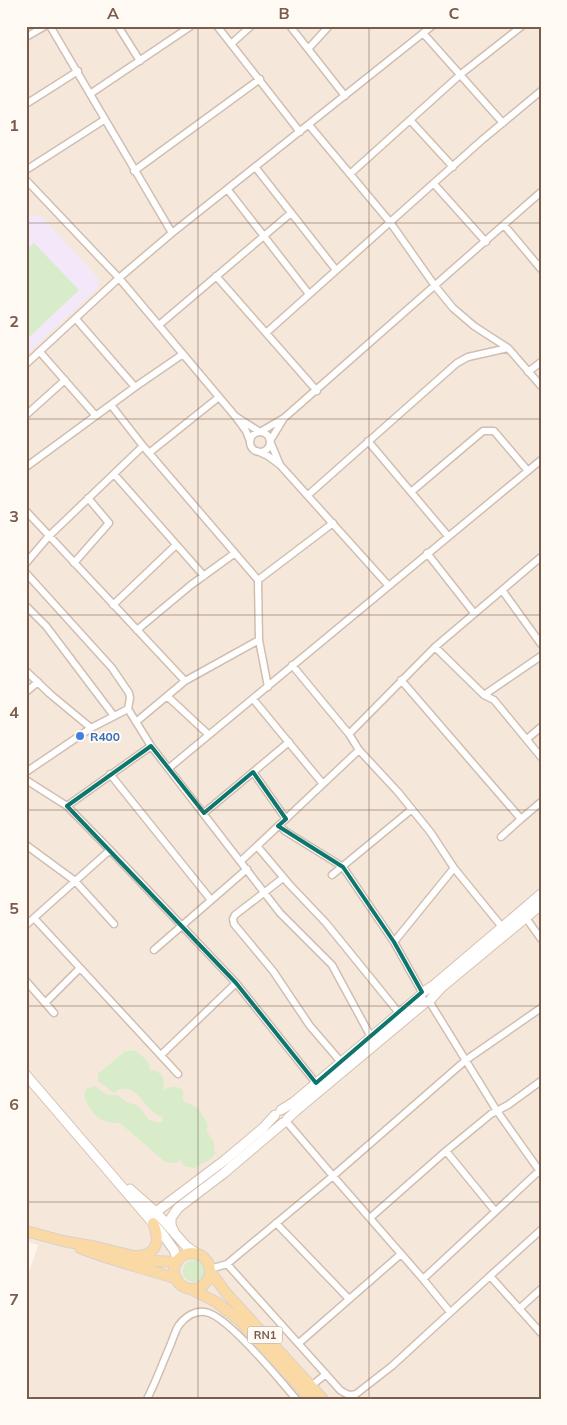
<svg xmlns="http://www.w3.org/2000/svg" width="567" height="1425" font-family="Mulish,sans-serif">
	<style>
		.residential { fill: #f5e8da }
		.education { fill: #f3e8fa }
		.green { fill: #d8ecc9 }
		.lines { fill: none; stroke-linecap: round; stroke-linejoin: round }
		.street-casing { stroke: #d1beb0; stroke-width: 9 }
		.secondary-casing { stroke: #d6c0b0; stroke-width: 11 }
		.primary-casing { stroke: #dad1cd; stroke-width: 12 }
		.street { stroke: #fff; stroke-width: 6 }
		.secondary { stroke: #fff; stroke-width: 9 }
		.primary { stroke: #fbd9a5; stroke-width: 10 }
		.marked { fill: none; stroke: #0f766e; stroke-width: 4; stroke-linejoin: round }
		.grid { fill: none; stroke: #7a5c4d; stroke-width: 1; stroke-opacity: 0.55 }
		.shop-dot { fill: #3f7fe0; stroke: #fffaf3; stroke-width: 2 }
		.labels { text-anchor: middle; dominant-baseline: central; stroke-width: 4; stroke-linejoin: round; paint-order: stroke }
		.shield { fill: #fffaf3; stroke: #a28b7f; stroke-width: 1 }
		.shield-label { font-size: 11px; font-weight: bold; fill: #7a5c4d }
		.shop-label { font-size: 12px; font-weight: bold; fill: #366cbe; stroke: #fffaf3; text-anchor: start }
		.neatline { fill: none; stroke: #7a5c4d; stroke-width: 2 }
		.grid-label { font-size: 16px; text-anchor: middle; font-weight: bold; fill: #7a5c4d }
	</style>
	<rect width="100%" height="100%" fill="#fdf6ec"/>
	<path class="residential" d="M31 26H541V1399H26V1281L38 1245 26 1241V29Z"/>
	<path class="education" d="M26 209 32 216H41L98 278V288L26 355Z"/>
	<path class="green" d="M34 243 79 290 26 340V250Z
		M134 1050C141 1056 150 1060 150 1070 162 1070 166 1080 163 1091 170 1086 176 1085 183 1090V1101L198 1108 207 1123V1132L214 1142 215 1154 209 1160 194 1168 184 1166 181 1160 176 1163 165 1162 120 1123C100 1124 92 1115 84 1096L86 1089 95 1086 103 1092 108 1095H117L126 1102 136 1105 143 1111 149 1120 160 1123 163 1120 161 1116C142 1110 137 1077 114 1093L98 1081V1074L124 1052Z
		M183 1271a11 11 0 1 1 22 0a11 11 0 1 1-22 0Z"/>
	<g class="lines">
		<defs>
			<path id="street" d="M50 26 172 233
				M118 26 140 61
				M217 26 300 132
				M290 26 345 96
				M423 33 503 123
				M26 37 45 26
				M231 44 251 26
				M308 49 329 26
				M90 94 191 26
				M26 104 78 71
				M410 120 453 167
				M309 125 390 222 435 286 453 308 474 326 508 348 541 386
				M256 168 336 270
				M26 170 104 120
				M134 171 260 79
				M350 174 461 74 522 26
				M26 180 119 278 235 416
				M434 184 486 242
				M228 190 309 294
				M504 225 541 269
				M216 276 317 391
				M76 319 135 387
				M159 325 291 213
				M266 333 482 140 541 91
				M40 352 96 416
				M26 364 119 278 172 233 432 26
				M528 372 541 362
				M111 405 143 446 258 580 259 640 268 687
				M26 415 65 380
				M284 418 541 192
				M250 442a10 10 0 1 1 20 0a10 10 0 1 1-20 0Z
				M250 441 246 431 235 416 260 432 284 418 270 441 280 465 268 456 257 451
				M368 441 448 536
				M149 453 219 397
				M280 465 388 585
				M26 467 135 387 183 354
				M114 474 204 576
				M411 492 483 431H494L528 471
				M308 495 457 363 468 357 508 348
				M26 511 185 681 136 722
				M427 553 474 613
				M26 563 48 537 143 446
				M74 563 109 523 88 498
				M26 573 112 668 129 693 130 698 128 709 151 746 280 913 332 965 371 1037
				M258 580 333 523
				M502 590 541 644
				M113 605 176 545
				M26 606 46 626 114 716
				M137 630 191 585 235 553
				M435 647 484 695 494 700 541 757
				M292 665 349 734 359 750 398 792 431 833 454 868 502 927
				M26 671 50 694 91 728
				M401 680 521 819 501 837
				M185 681 259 640
				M26 692 38 682
				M484 695 541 656
				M167 696 209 735
				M253 699 323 784
				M349 734 435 647 541 557
				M527 739 541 727
				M169 768 541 460
				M26 772 91 728 128 709
				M253 772 286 819
				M110 774 211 900
				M26 780 67 806 110 850 236 983 316 1083
				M67 806 151 746
				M204 813 289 742
				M521 819 541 802
				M279 825 285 831 343 867 394 942 422 992
				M26 845 75 881 114 924
				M257 846 289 884 326 923 399 1013
				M241 861 359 750
				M332 875 412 809
				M283 878 235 915 233 919 234 924 273 971 310 1026 341 1062
				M34 918 178 1074
				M526 918 541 939
				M26 925 110 850
				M394 942 454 868
				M154 950 247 869
				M26 981 54 1013
				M429 1001 497 1111 541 1173
				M45 1003 80 968
				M161 1055 236 983
				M446 1151 495 1211
				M539 1171 423 1279 333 1176 466 1060 541 1008
				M370 1218 446 1151 491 1114 508 1105 541 1081
				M276 1223 349 1299
				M541 1230 490 1276 541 1333
				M227 1264 340 1390C346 1394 349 1396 356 1394L392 1366 490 1276
				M210 1269 227 1264 333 1176 286 1121
				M423 1279 450 1312
				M519 1309 541 1289
				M299 1343 401 1254
				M311 1386 326 1374
				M147 1399C156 1382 162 1364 170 1346 173 1339 175 1331 179 1325 185 1317 195 1310 205 1312 226 1314 281 1381 296 1399"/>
			<path id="secondary" d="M425 991 434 985 541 894
				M431 999 442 987 541 905
				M26 1075 164 1236 174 1250 178 1261
				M281 1110 294 1102 421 995
				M287 1119 299 1108 426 1002
				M130 1189 156 1212 186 1246 197 1254
				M153 1223V1219L156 1212 225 1160 263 1128 275 1115
				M175 1234 171 1225V1218L178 1208 224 1173 283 1123"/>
			<path id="primary" d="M26 1231 63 1241 97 1247 154 1261 177 1262
				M80 1248C111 1261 145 1268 177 1279
				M174 1271a18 18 0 1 1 36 0a18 18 0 1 1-36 0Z
				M137 1256C158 1255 160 1240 153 1223
				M210 1271 227 1294 323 1399
				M191 1289 216 1302 239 1320 311 1399"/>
		</defs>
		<use href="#street" class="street-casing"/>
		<use href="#secondary" class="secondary-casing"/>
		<use href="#primary" class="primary-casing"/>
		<use href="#street" class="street"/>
		<use href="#secondary" class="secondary"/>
		<use href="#primary" class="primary"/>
	</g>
	<path class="marked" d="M151 746 204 813 253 772 286 819 278 826 343 867 394 942 422 992 316 1083 236 983 67 806Z"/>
	<path class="grid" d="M198 26V1399M369 26V1399M26 223H541M26 419H541M26 615H541M26 810H541M26 1006H541M26 1202H541"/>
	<circle class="shop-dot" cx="80" cy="736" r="5"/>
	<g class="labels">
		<rect class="shield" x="247.5" y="1326.5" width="35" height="17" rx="4"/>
		<g class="shield-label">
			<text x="265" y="1335">RN1</text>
		</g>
		<g class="shop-label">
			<text x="90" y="736">R400</text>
		</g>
	</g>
	<rect width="567" height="1425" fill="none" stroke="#fffaf3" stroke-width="55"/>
	<rect x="28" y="28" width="512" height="1370" class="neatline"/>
	<g class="grid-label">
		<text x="113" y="19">A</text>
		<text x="284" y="19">B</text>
		<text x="454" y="19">C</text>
		<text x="14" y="131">1</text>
		<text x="14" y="327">2</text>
		<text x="14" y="522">3</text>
		<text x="14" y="718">4</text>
		<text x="14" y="914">5</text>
		<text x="14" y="1110">6</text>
		<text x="14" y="1305">7</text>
	</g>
</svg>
